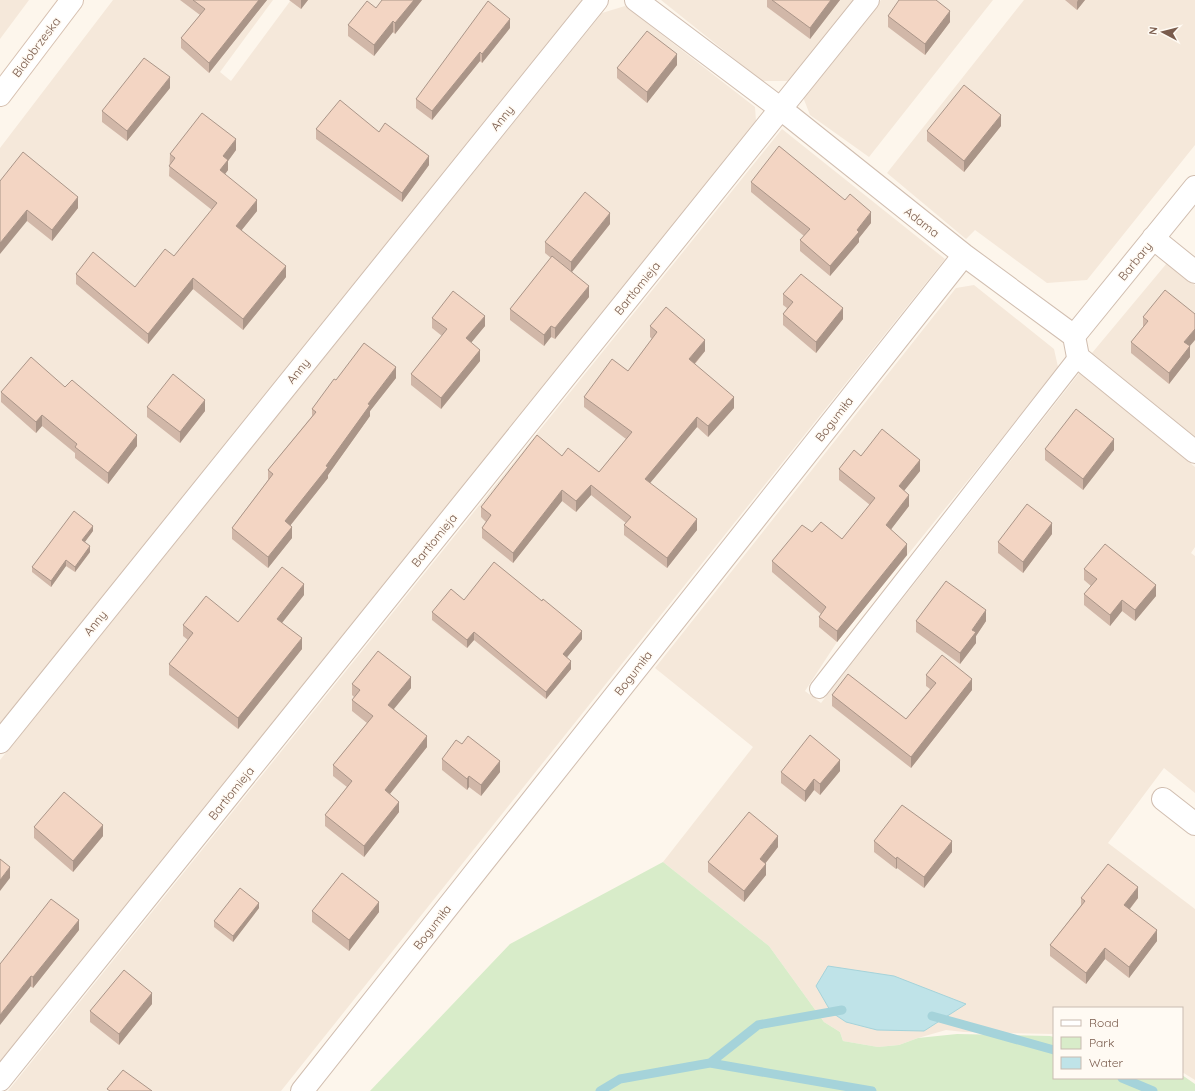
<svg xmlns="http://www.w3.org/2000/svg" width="1195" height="1091" font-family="Quicksand,sans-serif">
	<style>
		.residential { fill: #f5e8da }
		.green { fill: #d8ecc9 }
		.water { fill: #bfe3e8; stroke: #a5d3da }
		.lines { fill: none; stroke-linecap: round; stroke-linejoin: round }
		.stream { stroke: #a5d3da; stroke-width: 9 }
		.service-casing { stroke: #d1beb0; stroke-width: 20 }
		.minor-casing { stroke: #d1beb0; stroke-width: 24 }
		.secondary-casing { stroke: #d6c0b0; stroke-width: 24 }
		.service { stroke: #fff; stroke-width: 18 }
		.minor { stroke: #fff; stroke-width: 22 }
		.secondary { stroke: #fff; stroke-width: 22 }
		.wall { fill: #d1b7a8 }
		.shaded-wall { fill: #aa9588 }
		.building { fill: #f3d5c3; stroke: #aa9588 }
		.labels { text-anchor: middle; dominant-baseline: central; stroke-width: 3; stroke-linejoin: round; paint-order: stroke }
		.street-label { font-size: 12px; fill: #7a5c4d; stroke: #fffaf3 }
	</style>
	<rect width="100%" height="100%" fill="#fdf6ec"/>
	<path class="residential" d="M0 0H29L0 39Z
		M113 0H273L220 72 231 81 291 0H582L0 725V148Z
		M661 0H854L790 81H762Z
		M881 0H993L869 157 810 115 803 97Z
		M1024 0H1195V145L1087 280 1047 283 975 230 966 239 887 173Z
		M625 6 755 107 756 121 0 1063V760L602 13Z
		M782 129 945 259 281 1091H8Z
		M1167 263 1195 285V437L1092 353Z
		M974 285 1054 349 1058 367 999 442 837 642 805 691 821 703 1080 372 1195 467V547L1191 553 1195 556V793L1164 768 1108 843 1195 909V1080L1182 1072V1008H1054V1034L964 1032 946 1030 918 1038 899 1045 878 1047 843 1041 840 1032 824 1022 769 946 663 862 753 747 655 668 956 288Z"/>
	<path class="green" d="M663 862 769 946 824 1022 840 1032 843 1041 878 1047 899 1045 918 1038 957 1034 1050 1036 1054 1037V1078H1182V1075L1195 1084V1091H370L510 944Z"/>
	<path class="water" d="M828 966 894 976 966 1004 924 1031 877 1030 846 1022 831 1012 816 986Z"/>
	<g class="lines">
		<path class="stream" d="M932 1016 1054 1050
			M710 1063 758 1025 842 1010
			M1122 1078 1153 1091
			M600 1091 620 1079 710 1063 872 1091"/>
		<defs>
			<path id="service" d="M819 689 1078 357"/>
			<path id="minor" d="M636 0 781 109 964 255 1074 336 1078 357 1195 452
				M1153 238 1195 272
				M1074 336 1195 187
				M0 742 597 0
				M1163 799 1195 824
				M0 1080 868 0
				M302 1091 964 255"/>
			<path id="secondary" d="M0 95 72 0"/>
		</defs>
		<use href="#service" class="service-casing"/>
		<use href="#minor" class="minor-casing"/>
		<use href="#secondary" class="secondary-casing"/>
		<use href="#service" class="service"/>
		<use href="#minor" class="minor"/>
		<use href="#secondary" class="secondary"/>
	</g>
	<path class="wall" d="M180 0H267L209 73 181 48V38L200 15Z
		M289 0H308L301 9Z
		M422 0 395 34 393 32 374 56 348 36V25L376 8Z
		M767 0H840L810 39 767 7Z
		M1065 0H1085L1077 10Z
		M888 16 950 22 925 55 888 27Z
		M510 28 482 63 480 61 432 120 416 108V99Z
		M677 65 647 103 617 78V68Z
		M170 88 127 141 102 122V111Z
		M1001 126 964 172 927 141V131Z
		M316 129 379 132 429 165 402 202 316 139Z
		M236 150 228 161V170L225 174 257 211 241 231 286 277 243 330 193 289 148 344 76 284V274L135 287 174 256 212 210 169 176 170 154Z
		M0 181 78 208 52 241 27 221Z
		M751 182 871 223 859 238V242L830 276 800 251V240L804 236 751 192Z
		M610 224 572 272 589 297 555 339 551 337 544 346 510 320V309L551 258 545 253V242Z
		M783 294 843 319 816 353 783 325V314L787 308 783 305Z
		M1143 317 1190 357 1169 384 1131 353V342L1143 328Z
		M432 318 485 326 471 342 480 361 441 409 411 385V374L442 336 432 328Z
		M650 326 705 351 695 364 734 408 708 437 697 427 650 483 697 530 667 568 624 535V525L626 523 591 495 576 512 562 501 513 563 482 538V528L486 522 481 517V507L562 456 599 472 626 439 584 407V397L628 371 652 339 650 337Z
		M396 378 370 411V416L328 475V478L290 526 292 538 268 568 232 539V528L268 480V470L312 416V409L336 380Z
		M65 387 137 446 108 484 75 458V453L42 426 36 433 1 402V392Z
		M147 407 205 411 180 443 147 417Z
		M1045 449 1114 450 1083 490 1045 460Z
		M861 456 920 471 904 491 909 506 891 529 907 555 837 642 819 627V617L821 614 772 572V561L812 532 842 539 870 505 839 480V469Z
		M93 531 84 542 90 552 75 572 66 566 51 587 32 572V567Z
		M1052 534 1023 573 998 553V542Z
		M1084 569 1156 596 1135 621 1122 611 1110 626 1084 605V594L1091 586 1084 580Z
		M304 595 282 623 302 649 238 729 169 675V664L188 640 183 636V625L238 622Z
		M464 600 582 639 567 657 571 669 546 699 474 640 467 648 432 620V612Z
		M916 621H986L976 636V643L960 664 916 632Z
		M926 675 972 690 911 768 832 706V695L906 719 930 689 926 686Z
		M352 684 411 688 394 709 427 747 390 794 399 812 364 857 325 826V815L347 787 333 776V765L367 723 352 711V700L354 697 352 695Z
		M462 744 500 772 481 796 469 787 467 790 442 770V759Z
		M840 771 820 795 814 790 805 802 781 783V772Z
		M34 827 103 836 73 872 34 838Z
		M874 841 952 852 924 888 897 868 896 869 874 852Z
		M778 847 765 864 766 875 744 902 708 872V862Z
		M1081 898H1138L1130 909 1157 941 1129 978 1105 959 1086 984 1050 956V945L1081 905Z
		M259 908 233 942 214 927V921Z
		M312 911 379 912 349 951 312 922Z
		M79 930 33 988 0 964Z
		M152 1004 119 1045 90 1022V1011Z"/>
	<path class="shaded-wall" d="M259 0H267L209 73V63Z
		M301 0H308L301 9Z
		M414 0H422L395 34V23Z
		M831 0H840L810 39V28Z
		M1078 0H1085L1077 10V2Z
		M950 11V22L925 55V44Z
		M510 19V28L482 63V54Z
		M393 21V32L374 56V45Z
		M480 52V61L432 120V111Z
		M677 54V65L647 103V92Z
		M170 77V88L127 141V131Z
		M1001 115V126L964 172V161Z
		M236 139V150L228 161V170L220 181V170L223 156Z
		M429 156V165L402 202V193Z
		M78 197V208L52 241V230Z
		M257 200V211L236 237V226Z
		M27 210V221L0 254V243Z
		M871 212V223L859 238V242L830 276V266L857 230Z
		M610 213V224L571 273V262Z
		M286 266V277L243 330V319Z
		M193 278V289L148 344V334Z
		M589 286V297L555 339V328Z
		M843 308V319L816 353V342Z
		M485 316V326L466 349V338Z
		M551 326V337L544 346V335Z
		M1195 329V340L1184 353V342Z
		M705 340V351L689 370V359Z
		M1190 346V357L1169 384V373Z
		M480 350V361L441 409V398Z
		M396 367V378L370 411V416L328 475V478L285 532V521L368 404Z
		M734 397V408L708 437V426Z
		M205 400V411L180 443V432Z
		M42 415V426L36 433V422Z
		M697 417V427L645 489V479Z
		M137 435V446L108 484V473Z
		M1114 439V450L1083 490V479Z
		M920 460V471L899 497V486Z
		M591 485V495L576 512V501Z
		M562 490V501L513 563V553Z
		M909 495V506L886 536V525Z
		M697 519V530L667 568V558Z
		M1052 523V534L1023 573V562Z
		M93 526V531L82 546V540Z
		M292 527V538L268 568V557Z
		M907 544V555L837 642V631Z
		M90 546V552L75 572V567Z
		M66 560V566L51 587V581Z
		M304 584V595L277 629V619Z
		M1156 585V596L1135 621V610Z
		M1122 600V611L1110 626V615Z
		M986 610V621L976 636V643L960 664V653L972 630Z
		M582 631V639L563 662V654Z
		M474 632V640L467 648V640Z
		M302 638V649L238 729V718Z
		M571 661V669L546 699V692Z
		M411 677V688L388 716V705Z
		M972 679V690L911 768V757Z
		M427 736V747L385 800V790Z
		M840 760V771L820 795V784Z
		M500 761V772L481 796V785Z
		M469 776V787L467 790V779Z
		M814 779V790L805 802V791Z
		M399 802V812L364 857V846Z
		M103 825V836L73 872V861Z
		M778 836V847L760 870V859Z
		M952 841V852L924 888V877Z
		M897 857V868L896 869V859Z
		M766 864V875L744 902V891Z
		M10 867V878L0 891V880Z
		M1138 887V898L1124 916V905Z
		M379 902V912L349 951V940Z
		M259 903V908L233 942V936Z
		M79 920V930L33 988V977Z
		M1157 930V941L1129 978V967Z
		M1105 948V959L1086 984V973Z
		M31 976V986L0 1025V1015Z
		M152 993V1004L119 1045V1034Z"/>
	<path class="building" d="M193 0H259L209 63 181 38 205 9Z
		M382 0H414L395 23 393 21 374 45 348 25 367 1 376 8Z
		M772 0H831L810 28Z
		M899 0H936L950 11 925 44 888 16Z
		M488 1 510 19 482 54 480 52 432 111 416 99Z
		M647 31 677 54 647 92 617 68Z
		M144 58 170 77 127 131 102 111Z
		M964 85 1001 115 964 161 927 131Z
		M340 100 379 132 385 123 429 156 402 193 316 129Z
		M202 113 236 139 223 156 228 160 220 170 257 200 236 226 286 266 243 319 193 278 148 334 76 274 93 252 135 287 165 249 174 256 217 203 169 166 175 158 170 154Z
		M779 146 845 200 850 194 871 212 857 230 859 232 830 266 800 240 810 229 751 182Z
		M23 152 78 197 52 230 27 210 0 243V181Z
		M585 192 610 213 571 262 545 242Z
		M552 256 589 286 555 328 551 326 544 335 510 309Z
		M801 274 843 308 816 342 783 314 793 302 783 294Z
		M1165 290 1195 314V329L1184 342 1190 346 1169 373 1131 342 1148 321 1143 317Z
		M453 291 485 316 466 338 480 350 441 398 411 374 447 329 432 318Z
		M666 307 705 340 689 359 734 397 708 426 697 417 645 479 697 519 667 558 624 525 631 517 591 485 576 501 562 490 513 553 482 528 491 515 481 507 537 435 562 456 568 448 599 472 632 432 584 397 612 359 628 371 657 332 650 326Z
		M364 343 396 367 368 404 370 405 326 466 328 467 285 521 292 527 268 557 232 528 273 474 268 470 316 412 312 409 334 379 336 380Z
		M31 357 65 387 72 380 137 435 108 473 75 447 77 444 42 415 36 422 1 392Z
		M173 374 205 400 180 432 147 407Z
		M1076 409 1114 439 1083 479 1045 449Z
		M882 429 920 460 899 486 909 495 886 525 907 544 837 631 819 617 826 607 772 561 802 525 812 532 821 522 842 539 875 498 839 469 854 450 861 456Z
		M1027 504 1052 523 1023 562 998 542Z
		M74 511 93 526 82 540 90 546 75 567 66 560 51 581 32 567Z
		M1105 544 1156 585 1135 610 1122 600 1110 615 1084 594 1097 579 1084 569Z
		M494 562 542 601 543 599 582 631 563 654 571 661 546 692 474 632 467 640 432 612 451 589 464 600Z
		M282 567 304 584 277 619 302 638 238 718 169 664 193 633 183 625 206 596 238 622Z
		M946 581 986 610 972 630 976 632 960 653 916 621Z
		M378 651 411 677 388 705 427 736 385 790 399 802 364 846 325 815 352 781 333 765 373 716 352 700 360 690 352 684Z
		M942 655 972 679 911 757 832 695 848 674 906 719 936 683 926 675Z
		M810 735 840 760 820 784 814 779 805 791 781 772Z
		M468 736 500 761 481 785 469 776 467 779 442 759 456 740 462 744Z
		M64 792 103 825 73 861 34 827Z
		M902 805 952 841 924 877 897 857 896 859 874 841Z
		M749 812 778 836 760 859 766 864 744 891 708 862Z
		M0 859 10 867 0 880Z
		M1108 864 1138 887 1124 905 1157 930 1129 967 1105 948 1086 973 1050 945 1085 901 1081 898Z
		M342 873 379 902 349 940 312 911Z
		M240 888 259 903 233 936 214 921Z
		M51 899 79 920 33 977 31 976 0 1015V964Z
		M124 970 152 993 119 1034 90 1011Z
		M123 1070 152 1091H110L107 1089Z"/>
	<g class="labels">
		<g class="street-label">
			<text transform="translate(36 47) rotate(-53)">Białobrzeska</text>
			<text transform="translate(502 118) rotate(-51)">Anny</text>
			<text transform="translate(922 222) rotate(38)">Adama</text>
			<text transform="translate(1135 261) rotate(-51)">Barbary</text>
			<text transform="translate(637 288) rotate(-51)">Bartłomieja</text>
			<text transform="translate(298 371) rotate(-51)">Anny</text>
			<text transform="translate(834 419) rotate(-52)">Bogumiła</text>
			<text transform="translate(434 540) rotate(-51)">Bartłomieja</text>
			<text transform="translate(95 623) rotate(-51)">Anny</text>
			<text transform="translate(633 673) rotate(-52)">Bogumiła</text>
			<text transform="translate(231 793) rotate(-51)">Bartłomieja</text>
			<text transform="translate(432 927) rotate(-52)">Bogumiła</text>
		</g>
	</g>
	<rect x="1053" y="1007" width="130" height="72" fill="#fffaf3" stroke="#cabbb1"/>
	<rect x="1061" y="1020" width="20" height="6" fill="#ffffff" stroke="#cabbb1"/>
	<text x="1089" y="1027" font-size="12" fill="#7a5c4d">Road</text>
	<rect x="1061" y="1037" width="20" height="12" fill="#d8ecc9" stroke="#cabbb1"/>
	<text x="1089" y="1047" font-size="12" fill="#7a5c4d">Park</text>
	<rect x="1061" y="1057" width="20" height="12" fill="#bfe3e8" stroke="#cabbb1"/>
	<text x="1089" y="1067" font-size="12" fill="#7a5c4d">Water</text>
	<g transform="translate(1163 32) rotate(277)" stroke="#fffaf3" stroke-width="3" paint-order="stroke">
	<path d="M0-3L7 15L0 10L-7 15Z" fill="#7a5c4d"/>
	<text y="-6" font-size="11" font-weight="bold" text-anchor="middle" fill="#7a5c4d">N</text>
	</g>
</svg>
